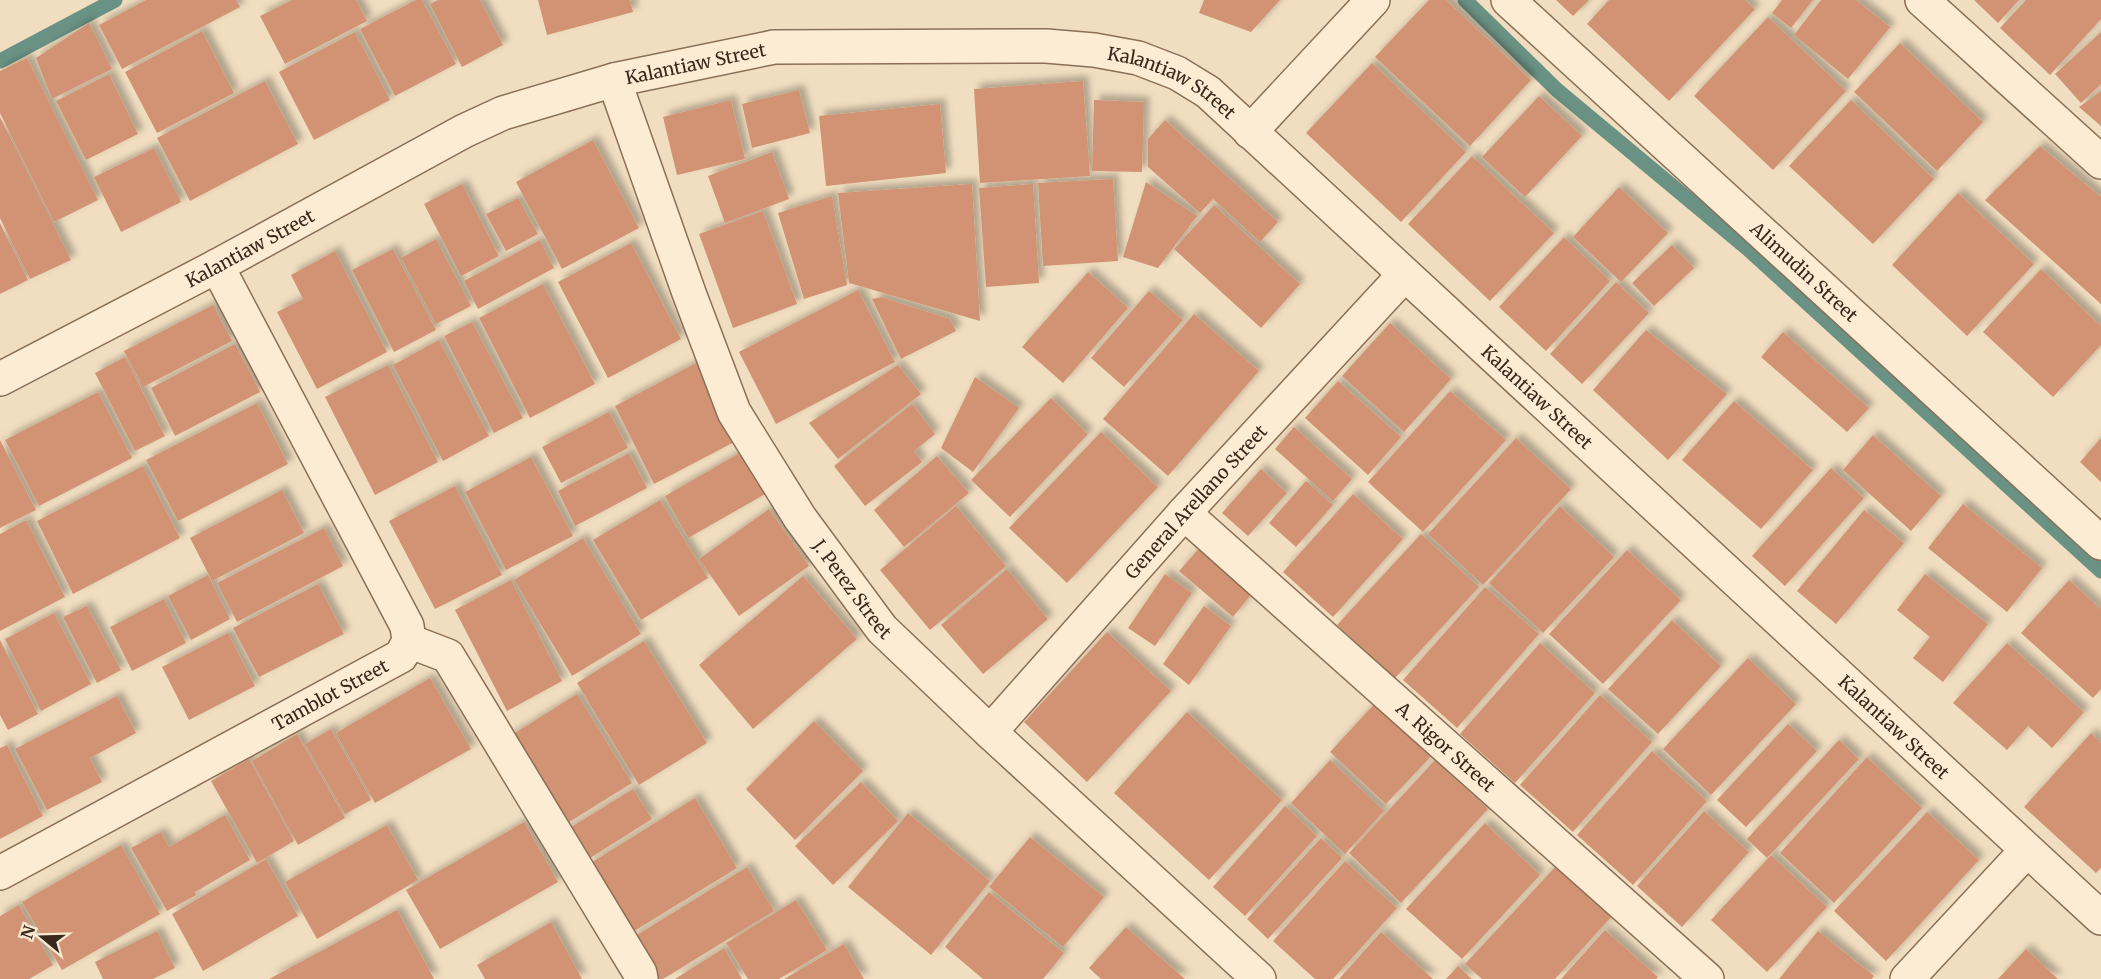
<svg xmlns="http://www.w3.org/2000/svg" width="2101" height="979" font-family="Merriweather,serif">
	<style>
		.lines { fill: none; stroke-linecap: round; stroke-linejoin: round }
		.stream { stroke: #699184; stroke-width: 15 }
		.building { fill: #d19373; filter: url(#shadow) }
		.pedestrian-casing { stroke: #8b6f56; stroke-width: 36 }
		.minor-casing { stroke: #8b6f56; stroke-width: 36 }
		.tertiary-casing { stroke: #8b6f56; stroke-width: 36 }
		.pedestrian { stroke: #fbecd3; stroke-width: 33 }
		.minor { stroke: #fbecd3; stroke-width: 33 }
		.tertiary { stroke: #fbecd3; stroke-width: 33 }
		.labels { text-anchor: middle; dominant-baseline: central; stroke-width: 4.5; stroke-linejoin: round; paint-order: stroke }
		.street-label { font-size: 18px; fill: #39281c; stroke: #f8e9d0 }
	</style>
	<defs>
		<filter id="shadow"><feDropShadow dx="5.5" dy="-5.5" stdDeviation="3" flood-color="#0004"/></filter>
	</defs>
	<rect width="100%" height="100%" fill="#f1dec0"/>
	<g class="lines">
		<path class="stream" d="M1465 0 1557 90 1748 249 2101 571
			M0 61 115 0"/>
	</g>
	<path class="building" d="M146 0H236L240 7 122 69 99 25Z
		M292 0H356L367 21 285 64 260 16Z
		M416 0H422L456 64 395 96 360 29Z
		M438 0H480L503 45 462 67 430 4Z
		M538 0H630L633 12 547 35Z
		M1204 0H1280L1251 32 1199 13Z
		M1429 0H1446L1531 80 1470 146 1375 57Z
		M1556 0H1589L1573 16Z
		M1609 0H1745L1755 9 1669 101 1587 24Z
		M1782 0H1813L1791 28 1772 13Z
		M1821 0H1856L1890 27 1848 79 1794 35Z
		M1974 0H2019L1998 23Z
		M2026 0H2101V19L2050 75 2000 28Z
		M1768 17 1846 91 1773 170 1694 96Z
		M89 23 112 69 52 99 36 58Z
		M202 31 234 93 157 133 125 72Z
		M355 32 390 100 314 140 279 72Z
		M2101 32V84L2081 103 2055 74Z
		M1900 43 1983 122 1937 171 1854 92Z
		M27 58 98 200 54 222 0 113V71Z
		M1372 63 1466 152 1401 222 1306 133Z
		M109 74 138 134 86 160 56 101Z
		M265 81 298 144 190 201 157 138Z
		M1083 81 1090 176 980 183 974 89Z
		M799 90 810 133 752 148 742 104Z
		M2101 91V126L2079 107Z
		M1539 96 1582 136 1525 197 1482 157Z
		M731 100 745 159 677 175 663 117Z
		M1094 100 1144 102 1142 172 1092 171Z
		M1851 100 1934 179 1873 244 1789 166Z
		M940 104 946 173 826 186 819 116Z
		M0 117 71 260 30 279 0 218Z
		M1165 120 1278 222 1260 242 1213 199 1200 213 1148 167V139Z
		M593 140 639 228 562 269 516 182Z
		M2040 146 2101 197V304L1985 200Z
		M154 148 181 202 121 232 94 177Z
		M772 152 789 199 725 223 708 176Z
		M1472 156 1554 233 1490 301 1408 224Z
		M1113 179 1118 261 1043 266 1038 183Z
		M1146 182 1197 216 1158 268 1123 257Z
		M462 184 499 256 461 276 424 204Z
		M972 184 980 321 849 283 838 193Z
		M1033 184 1039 283 986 287 979 188Z
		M1619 187 1668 233 1621 282 1573 237Z
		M1958 193 2034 264 1967 336 1892 265Z
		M832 196 847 285 804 299 778 213Z
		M518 198 538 234 506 251 486 214Z
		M1214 205 1300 284 1261 328 1174 249Z
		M763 211 797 304 733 328 699 234Z
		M0 223 28 280 0 294Z
		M1564 237 1610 281 1546 351 1499 307Z
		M436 239 471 306 436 324 401 258Z
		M540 240 554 268 478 309 464 281Z
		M631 243 681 339 608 378 558 282Z
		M1672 245 1694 268 1654 306 1632 283Z
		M393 249 436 330 394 352 352 270Z
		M335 251 387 352 317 389 277 312 303 299 291 275Z
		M2041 269 2101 326V345L2053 397 1983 332Z
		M1088 272 1128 308 1063 383 1022 347Z
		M1616 282 1649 313 1582 384 1550 354Z
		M543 284 595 384 530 418 479 318Z
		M858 290 895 362 776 424 739 352Z
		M1149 291 1183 320 1124 387 1091 358Z
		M881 297 950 319 956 331 901 359 872 299Z
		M213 305 232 341 143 387 124 351Z
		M1194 314 1259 371 1168 476 1103 419Z
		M472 322 523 418 494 433 444 336Z
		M1390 323 1451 379 1404 432 1342 376Z
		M1646 330 1727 394 1668 460 1593 390Z
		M1783 332 1869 408 1847 432 1761 357Z
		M439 340 489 436 443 461 393 365Z
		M235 344 260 392 175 436 151 388Z
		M125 357 165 436 135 451 95 373Z
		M698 362 738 440 654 484 615 406Z
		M388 365 438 462 375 495 325 397Z
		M898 365 921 394 838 459 809 423Z
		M975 377 1019 408 973 472 941 448Z
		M1338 381 1401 437 1368 475 1305 418Z
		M1450 391 1506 440 1423 532 1368 482Z
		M98 392 132 458 39 506 5 440Z
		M1051 398 1088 434 1010 517 971 480Z
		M1734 401 1813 470 1761 529 1682 460Z
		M257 403 288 464 178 521 146 460Z
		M912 404 935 434 914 451 922 462 865 506 834 466Z
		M609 412 628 448 561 483 542 447Z
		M1294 427 1352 479 1333 501 1275 449Z
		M1101 432 1158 487 1067 583 1009 528Z
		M1873 435 1941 496 1911 531 1843 470Z
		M1516 438 1571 489 1483 585 1428 534Z
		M2101 438V482L2080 462Z
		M0 440 36 510 0 528Z
		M743 451 767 493 688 538 665 496Z
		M629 453 647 488 575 526 558 491Z
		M937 456 969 493 904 547 874 510Z
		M531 457 573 536 506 570 465 492Z
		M143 466 180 538 73 594 37 521Z
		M1831 468 1864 498 1785 586 1752 556Z
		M1261 469 1287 493 1248 536 1222 513Z
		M1306 481 1333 505 1296 547 1269 523Z
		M455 486 502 575 435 609 389 521Z
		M282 490 304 533 212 581 190 538Z
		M1353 494 1403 539 1333 617 1283 572Z
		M660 500 708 578 641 620 593 540Z
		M1963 504 2042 568 2007 612 1928 548Z
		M956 506 1006 566 930 630 880 570Z
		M1560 506 1614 557 1543 633 1489 583Z
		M769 509 809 566 739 616 699 559Z
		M1864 510 1904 543 1836 624 1797 591Z
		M26 520 65 597 0 631V534Z
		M324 528 343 566 237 622 217 583Z
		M1421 534 1479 587 1395 678 1337 625Z
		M583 538 641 634 572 676 514 580Z
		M1202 545 1254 591 1233 617 1179 571Z
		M1627 550 1681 600 1603 684 1549 634Z
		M1007 569 1048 619 983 674 941 625Z
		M1165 574 1192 593 1155 646 1128 628Z
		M1925 574 1988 624 1943 682 1913 658 1930 637 1897 610Z
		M208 575 230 619 191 640 168 596Z
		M803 576 857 639 753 729 699 665Z
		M511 580 562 681 507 711 455 610Z
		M2069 580 2101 609V689L2093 698 2021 633Z
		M318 584 344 634 259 677 233 628Z
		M1485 587 1539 634 1457 728 1403 680Z
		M164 599 186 643 132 671 110 627Z
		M87 606 121 670 97 683 63 617Z
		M1204 606 1231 626 1189 685 1163 664Z
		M54 613 91 684 41 711 5 639Z
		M1672 620 1721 666 1658 734 1608 689Z
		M1107 632 1171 691 1087 782 1024 722Z
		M228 633 255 686 189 720 162 667Z
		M0 640 38 714 8 730 0 715Z
		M644 641 707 743 639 785 577 683Z
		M1540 643 1595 693 1515 783 1460 734Z
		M2007 643 2084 712 2052 748 2028 726 2007 750 1953 703Z
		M1748 658 1796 704 1711 795 1663 749Z
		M430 678 471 749 375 803 336 733Z
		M577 694 632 783 561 827 507 738Z
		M1600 695 1652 742 1573 832 1520 785Z
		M117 696 136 733 90 758 102 782 47 810 15 749Z
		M1379 699 1435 752 1386 804 1330 752Z
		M1187 712 1282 800 1209 880 1114 793Z
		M814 721 863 771 795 840 746 789Z
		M1788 724 1817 751 1746 827 1717 800Z
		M331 729 371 800 345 814 305 744Z
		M2091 733 2101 743V868L2096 873 2024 807Z
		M297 734 345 818 298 845 252 761Z
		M1839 740 1859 759 1767 858 1747 839Z
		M7 745 43 816 0 839V748Z
		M1652 751 1707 801 1633 885 1577 835Z
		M1867 757 1922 808 1834 903 1780 853Z
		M249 759 294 841 257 863 211 781Z
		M1330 760 1384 811 1345 854 1291 803Z
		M1435 760 1488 809 1401 903 1349 853Z
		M861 782 898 821 833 885 795 846Z
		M633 789 652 819 579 865 560 834Z
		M695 798 737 868 631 933 589 864Z
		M1285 806 1317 836 1245 916 1213 887Z
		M1704 811 1749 852 1682 927 1637 886Z
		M1927 812 1979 860 1886 961 1834 911Z
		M908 813 990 881 931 955 848 887Z
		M225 815 250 860 195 892 196 895 167 911 131 848 161 832 169 847Z
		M524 822 558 882 440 949 406 890Z
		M1485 823 1540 875 1462 959 1406 909Z
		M387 825 418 880 317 939 285 882Z
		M1030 837 1104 897 1063 947 989 887Z
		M1321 838 1342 858 1268 939 1247 919Z
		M121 845 160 914 62 970 22 902Z
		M1771 855 1827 907 1767 972 1711 920Z
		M266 859 298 916 203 971 172 914Z
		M1345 861 1397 908 1333 979H1315L1273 941Z
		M1557 865 1612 916 1555 979H1482L1465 964Z
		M747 867 774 911 663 979H652L629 940Z
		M989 892 1064 953 1043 979H983L945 947Z
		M796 900 827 950 779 979H748L726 943Z
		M19 905 53 965 29 979H0V916Z
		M397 910 434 979H269Z
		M551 922 582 979H485L477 965Z
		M1126 927 1185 979H1101L1089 968Z
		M1605 930 1658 977 1656 979H1561Z
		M157 931 175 968 153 979H103L95 962Z
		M1818 931 1874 976 1872 979H1779Z
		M1381 932 1433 979H1339Z
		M844 944 864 979H784Z
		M724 948 742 979H675Z
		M2026 949 2058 979H1998Z
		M1458 966 1472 979H1446Z"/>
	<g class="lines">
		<defs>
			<path id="pedestrian" d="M409 641 448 656 640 973 641 979"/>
			<g id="minor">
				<path id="s1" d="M1508 0 2101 543"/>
				<path d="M1922 0 2101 162"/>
				<path id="s2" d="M614 80 689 293 734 412 800 518 882 629 990 732 1259 979"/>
				<path id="s3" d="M1184 513 1707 979"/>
				<path id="s4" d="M990 732 1184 513 1404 275"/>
				<path id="s5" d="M0 873 401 656 409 641 407 626 217 266"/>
				<path d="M1907 979 2027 850"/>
			</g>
			<g id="tertiary">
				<path d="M1250 132 1373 0"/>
				<path id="s6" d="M0 379 217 266 464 131 503 113 614 80 774 47 1046 46 1094 50 1138 58 1177 73 1208 92 2101 918"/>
			</g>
		</defs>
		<use href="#pedestrian" class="pedestrian-casing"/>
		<use href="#minor" class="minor-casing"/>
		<use href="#tertiary" class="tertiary-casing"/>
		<use href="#pedestrian" class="pedestrian"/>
		<use href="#minor" class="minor"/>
		<use href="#tertiary" class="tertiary"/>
	</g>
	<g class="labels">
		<g class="street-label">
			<text stroke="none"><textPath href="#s6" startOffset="768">Kalantiaw Street</textPath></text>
			<text stroke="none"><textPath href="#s6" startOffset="1254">Kalantiaw Street</textPath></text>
			<text stroke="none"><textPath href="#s6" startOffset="282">Kalantiaw Street</textPath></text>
			<text stroke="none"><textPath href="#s1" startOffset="402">Alimudin Street</textPath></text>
			<text stroke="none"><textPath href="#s6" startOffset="1740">Kalantiaw Street</textPath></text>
			<text stroke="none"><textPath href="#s4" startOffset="309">General Arellano Street</textPath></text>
			<text stroke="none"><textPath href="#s2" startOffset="566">J. Perez Street</textPath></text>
			<text stroke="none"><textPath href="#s5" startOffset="375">Tamblot Street</textPath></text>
			<text stroke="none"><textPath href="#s6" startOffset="2226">Kalantiaw Street</textPath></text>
			<text stroke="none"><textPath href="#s3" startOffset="351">A. Rigor Street</textPath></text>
		</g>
	</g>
	<g transform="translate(42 937) rotate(289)" stroke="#f8e9d0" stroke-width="4.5" paint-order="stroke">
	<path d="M0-4.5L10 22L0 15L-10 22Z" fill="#39281c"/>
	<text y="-9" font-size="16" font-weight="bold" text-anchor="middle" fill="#39281c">N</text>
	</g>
</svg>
